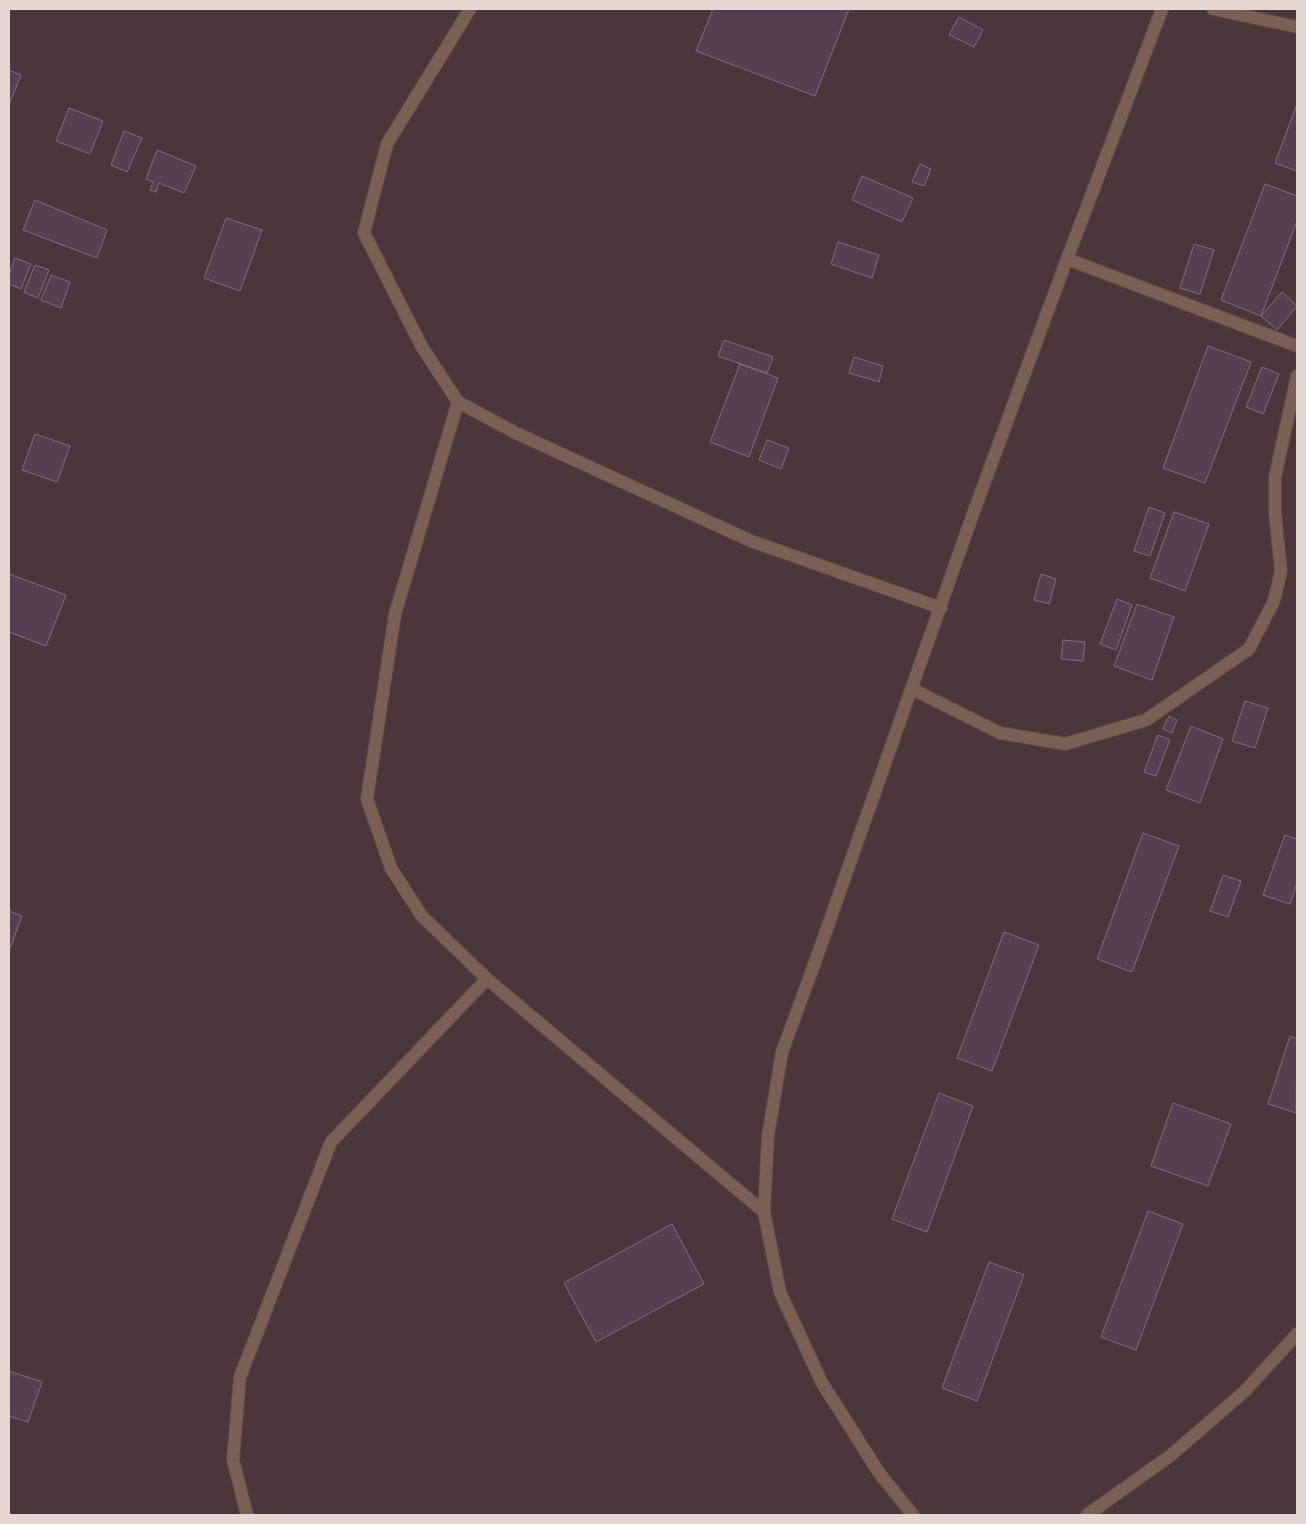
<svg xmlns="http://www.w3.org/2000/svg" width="1306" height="1524" font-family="Lato,sans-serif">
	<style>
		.education { fill: #4a363b }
		.building { fill: #554051; stroke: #826c7e }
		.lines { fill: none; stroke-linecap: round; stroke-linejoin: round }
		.street-casing { stroke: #5f4c45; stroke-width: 14 }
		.street { stroke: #7a5f55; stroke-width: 12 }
	</style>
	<rect width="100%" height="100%" fill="#462e26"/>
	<path class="education" d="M9 9H1297V1515H9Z"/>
	<path class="building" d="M713 9H849L815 96 696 51Z
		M959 17 983 30 974 47 949 35Z
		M9 70 21 75 9 105Z
		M1297 104V171L1275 163Z
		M69 108 103 121 90 154 56 141Z
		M124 131 142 138 127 172 111 165Z
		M157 150 196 166 184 193 159 183 156 192 150 190 153 182 146 179Z
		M920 164 931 169 924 186 912 182Z
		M862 176 913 198 902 222 852 200Z
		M1265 184 1297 196V221L1261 316 1221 300Z
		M35 200 107 230 97 258 23 230Z
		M226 218 262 230 240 291 204 278Z
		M838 242 879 255 872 278 831 264Z
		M1194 244 1214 250 1200 294 1180 288Z
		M15 258 31 264 21 289 9 284V275Z
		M35 265 49 270 38 298 24 292Z
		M51 275 70 282 61 308 41 300Z
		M1282 292 1297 306 1277 330 1261 316Z
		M724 340 773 357 767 373 718 356Z
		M1208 346 1251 362 1205 483 1163 468Z
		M854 357 883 366 879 382 849 373Z
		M740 364 778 378 749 457 710 442Z
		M1262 367 1279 374 1263 414 1246 407Z
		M35 434 70 446 57 482 22 470Z
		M767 440 789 448 781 469 759 460Z
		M1149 507 1165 513 1150 556 1134 551Z
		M1174 512 1209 524 1185 591 1150 578Z
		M9 574 66 595 46 646 9 632Z
		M1041 574 1056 579 1049 604 1034 600Z
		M1117 599 1132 605 1116 650 1100 644Z
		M1137 604 1174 617 1152 680 1114 666Z
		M1063 640 1085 642 1083 661 1061 659Z
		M1245 701 1268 708 1255 748 1232 741Z
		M1169 716 1177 720 1172 733 1163 729Z
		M1191 726 1223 739 1200 803 1166 790Z
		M1158 735 1170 740 1156 776 1144 772Z
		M1143 833 1179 846 1132 972 1097 959Z
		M1285 835 1297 839V883L1290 904 1263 895Z
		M1223 875 1241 881 1228 917 1210 911Z
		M9 911 22 916 9 951Z
		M1004 932 1039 945 992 1071 957 1058Z
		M1290 1036 1297 1039 1296 1113 1268 1104Z
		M939 1093 973 1106 927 1232 892 1219Z
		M1173 1103 1231 1124 1208 1186 1151 1166Z
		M1148 1211 1183 1224 1136 1350 1101 1337Z
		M672 1224 704 1284 596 1342 564 1283Z
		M989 1262 1024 1275 977 1401 942 1388Z
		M9 1371 42 1382 28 1422 9 1416Z"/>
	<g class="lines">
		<defs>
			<path id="street" d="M470 9 387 144 364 233 422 347 458 402 516 433 751 541 941 608
				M1213 9 1297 27
				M1067 259 1297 346
				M458 402 395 614 367 799 391 868 421 915 487 979 764 1212
				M912 689 1000 733 1065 744 1146 720 1249 649 1274 601 1281 571 1275 513V477L1297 376
				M247 1515 233 1460 240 1377 331 1142 487 979
				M913 1515 880 1474 822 1383 780 1292 764 1212 768 1136 782 1052 813 968 974 511 1067 259 1162 9
				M1087 1515 1170 1456 1245 1391 1297 1334"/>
		</defs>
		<use href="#street" class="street-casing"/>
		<use href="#street" class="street"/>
	</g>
	<rect width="1306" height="1524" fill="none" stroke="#e6d6d1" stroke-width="20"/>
</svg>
